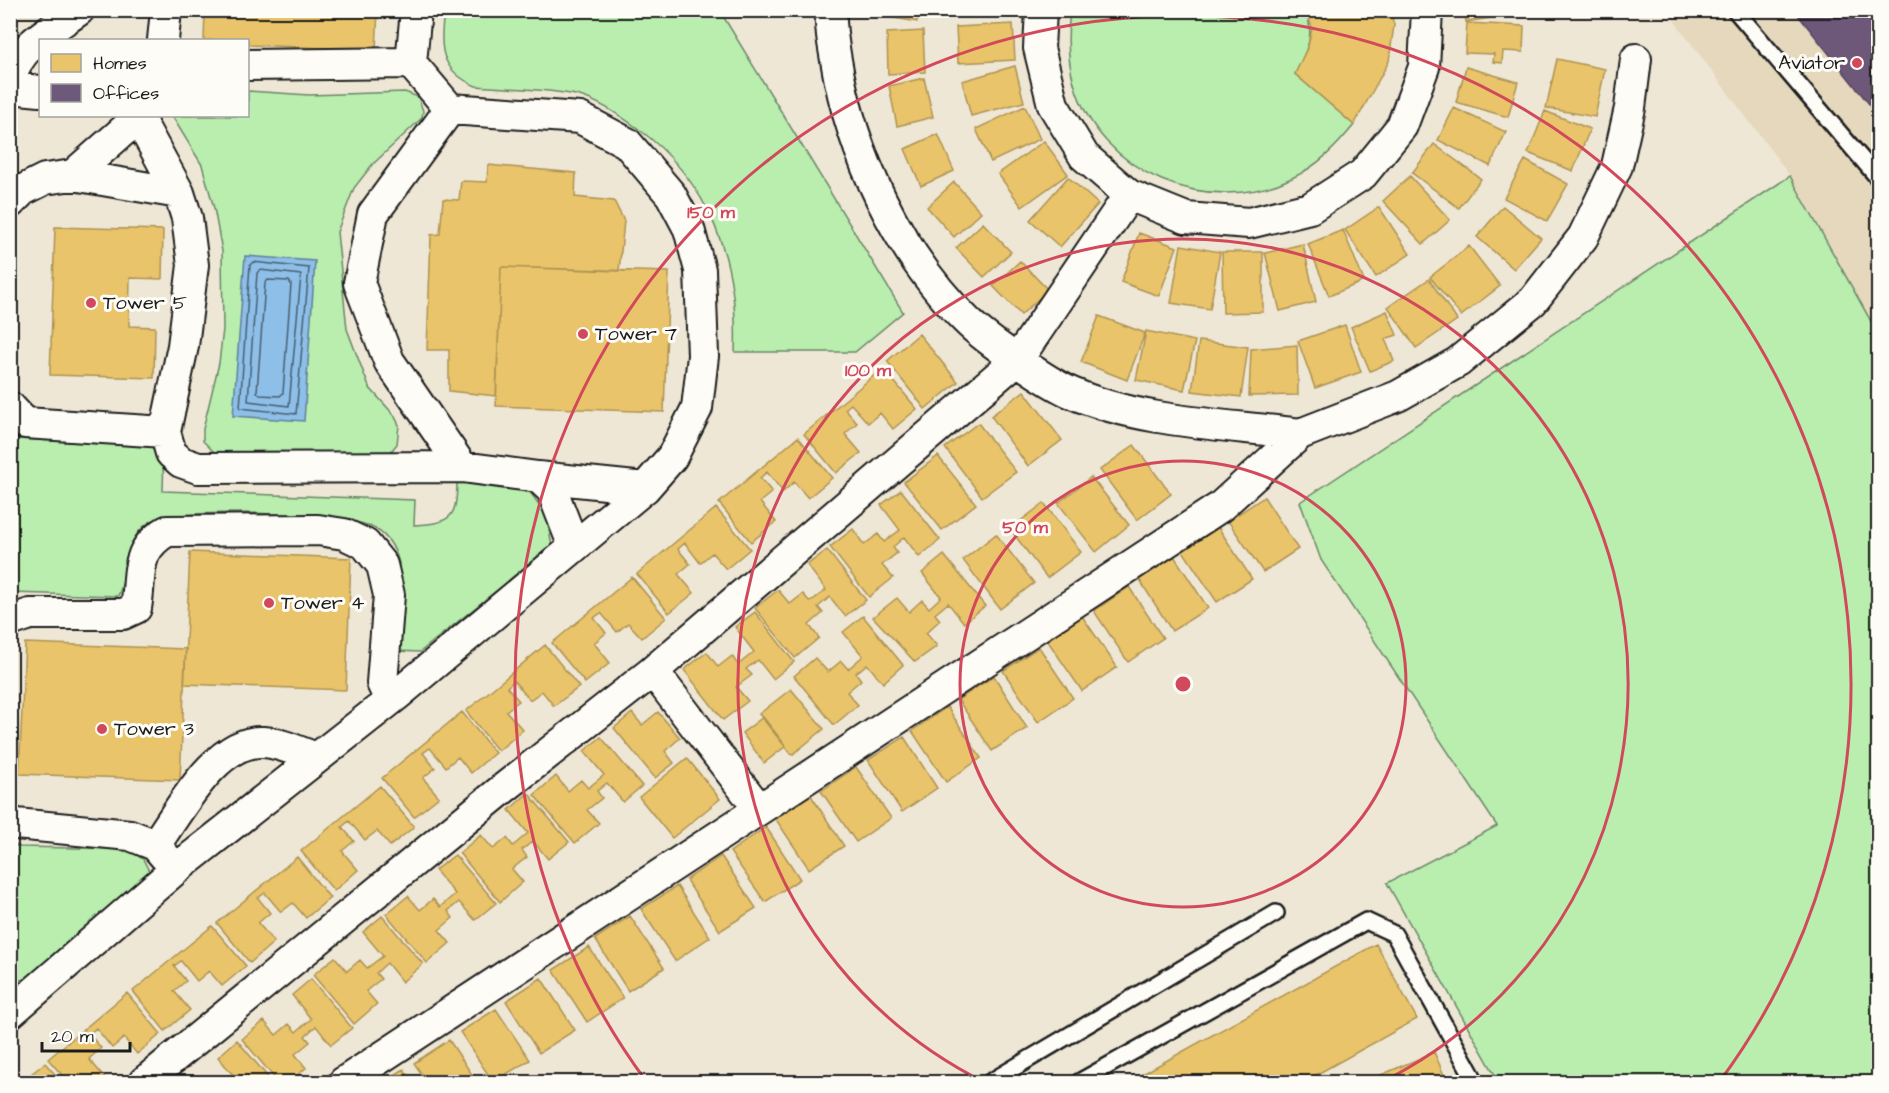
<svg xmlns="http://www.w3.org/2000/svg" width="1889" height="1093" font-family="'Architects Daughter',sans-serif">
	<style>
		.built { fill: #e5d8bd }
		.green { fill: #b9eeaf; stroke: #6a8566; stroke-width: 1.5 }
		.water { fill: #8dbfe9; stroke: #607e97; stroke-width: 1.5 }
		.homes { fill: #e9c46a; stroke: #ac9253; stroke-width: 1.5 }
		.offices { fill: #6d597a; stroke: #55475e; stroke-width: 1.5 }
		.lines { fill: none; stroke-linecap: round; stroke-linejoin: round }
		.shore { stroke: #495d6e; stroke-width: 1.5 }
		.service-casing { stroke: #1c1c1c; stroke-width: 20 }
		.minor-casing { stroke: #1c1c1c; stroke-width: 34 }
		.path { stroke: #1c1c1c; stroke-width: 4; stroke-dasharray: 4.5 4.5; stroke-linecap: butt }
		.service { stroke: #fdfcf7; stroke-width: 15 }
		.minor { stroke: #fdfcf7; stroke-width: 30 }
		.ring { fill: none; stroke: #d1495b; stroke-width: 3 }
		.poi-dot { fill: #d1495b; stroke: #fdfcf7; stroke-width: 2 }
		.labels { text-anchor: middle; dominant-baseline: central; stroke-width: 6; stroke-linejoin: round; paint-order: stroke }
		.poi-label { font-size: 20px; fill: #1c1c1c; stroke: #fdfcf7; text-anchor: start }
		.centre { fill: #d1495b; stroke: #fdfcf7; stroke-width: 3 }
		.ring-label { font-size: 18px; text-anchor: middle; font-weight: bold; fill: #d1495b; stroke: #fdfcf7; stroke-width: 6; stroke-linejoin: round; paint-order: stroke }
	</style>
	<rect width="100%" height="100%" fill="#efe7d5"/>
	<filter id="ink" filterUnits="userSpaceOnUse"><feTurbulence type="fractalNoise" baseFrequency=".0167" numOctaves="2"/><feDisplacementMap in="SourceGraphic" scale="12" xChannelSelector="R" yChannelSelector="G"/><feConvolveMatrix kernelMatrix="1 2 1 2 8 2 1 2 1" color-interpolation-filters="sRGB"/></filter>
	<g filter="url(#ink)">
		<path class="built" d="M1667 11H1878V334L1790 176Z"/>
		<path class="green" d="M444 11H720L903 312 855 352H735C739 262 711 182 636 127 619 115 597 100 576 95 544 88 508 89 476 86 438 70 440 46 444 11Z
			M1070 11H1306C1315 38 1307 49 1295 74L1354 125C1337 146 1318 166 1292 178 1209 218 1100 175 1074 83 1067 59 1067 35 1070 11Z
			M248 91 309 95 405 92 418 97 423 111 422 118 372 165 354 188 337 232 347 329 369 387 394 415 399 425 397 444 387 456 214 452 203 441V429L219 363 223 329 222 251 214 208 202 165 172 116H248Z
			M1790 176 1878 334V1082H1499L1387 883 1497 826 1321 560 1300 502Z
			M17 439 151 446C167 456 163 475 163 491L415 500 414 525C454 523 457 517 457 477L527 488 546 514 552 546 420 652 397 651 399 563C395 547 386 533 370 526 340 513 173 506 148 523 123 540 130 570 118 596L11 593 10 473Z
			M10 843 20 847 127 849 143 859 151 875 27 981 11 978Z"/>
		<path class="water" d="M245 256 315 261 304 421 233 416Z"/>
		<path class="homes" d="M205 10H378L376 50 248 45V40H204Z
			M882 10H919L917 22 881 16Z
			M957 10H1014L1013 17Z
			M1306 10H1390L1394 25 1389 61 1354 125 1295 74 1308 46 1312 28Z
			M1464 10H1523L1524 13 1466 22Z
			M1467 23 1524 26 1523 52 1503 51 1502 63 1493 62 1494 54 1465 53Z
			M1013 24 1015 60 958 63 956 27Z
			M923 31 925 72 888 74 887 33Z
			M1557 59 1605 69 1595 117 1546 108Z
			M1015 66 1024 102 971 116 962 81Z
			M1466 67 1518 82 1508 117 1456 102Z
			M924 78 933 117 897 126 889 86Z
			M1025 106 1040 139 991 162 976 129Z
			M1454 108 1506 132 1490 166 1438 140Z
			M1545 111 1590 129 1573 171 1528 153Z
			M938 134 954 171 921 186 905 149Z
			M1044 141 1068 174 1022 207 998 174Z
			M1434 144 1481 179 1459 208 1412 173Z
			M1525 160 1568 184 1547 221 1504 198Z
			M488 165 576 173 575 197 614 201 624 221 619 271 501 267 496 396 449 391V350H427L431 235 440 234 443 199 459 200 461 181 487 182Z
			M1410 176 1450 220 1423 244 1383 201Z
			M1068 177 1098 204 1060 247 1030 220Z
			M954 182 981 212 954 237 927 207Z
			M1503 206 1541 238 1514 269 1477 237Z
			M1379 207 1410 254 1376 277 1345 230Z
			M983 223 1011 252 984 277 956 248Z
			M55 227 163 230 162 279 130 278 129 326 155 327 154 378 50 375Z
			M1343 230 1364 281 1329 296 1308 244Z
			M1139 233 1177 247 1159 296 1121 282Z
			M1303 244 1316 302 1280 311 1265 253Z
			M1181 245 1220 252 1210 309 1171 303Z
			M1469 246 1500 286 1461 316 1430 277Z
			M1222 252H1263V312L1223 313Z
			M1020 261 1048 290 1021 315 993 286Z
			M501 267 669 272 664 412 496 406Z
			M1429 279 1457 320 1416 348 1388 307Z
			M1387 311 1397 335 1385 339 1394 361 1370 371 1351 327Z
			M1099 316 1145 333 1127 380 1081 362Z
			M1345 325 1361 372 1315 388 1298 341Z
			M1146 331 1195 341 1184 390 1136 380Z
			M919 334 958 382 925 409 887 361Z
			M1199 341 1248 347 1241 397 1192 391Z
			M1297 345 1298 395 1249 396 1251 349Z
			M883 368 917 409 893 429 880 413 868 423 851 404 845 409 857 423 845 434 861 453 836 473 804 434Z
			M1024 391 1062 440 1028 466 991 416Z
			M978 423 1016 472 982 497 945 448Z
			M798 437 832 478 808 498 794 482 783 492 767 472 760 478 772 492 760 502 776 522 751 542 719 503Z
			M1134 445 1171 494 1137 520 1100 470Z
			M938 456 976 504 942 530 904 482Z
			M1091 477 1129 525 1096 552 1058 503Z
			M901 490 940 540 919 557 904 537 893 547 897 553 882 565 893 578 869 597 830 547 853 529 864 545 878 534 884 542 900 530 881 505Z
			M1264 497 1298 549 1263 572 1228 521Z
			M1044 503 1081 552 1047 578 1010 529Z
			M716 508 750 549 726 569 712 553 700 563 685 543 678 549 690 564 678 574 694 593 669 613 637 574Z
			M1218 527 1252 579 1217 602 1183 551Z
			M996 534 1034 583 1000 609 963 560Z
			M827 550 866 600 845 616 830 597 818 607 823 613 809 625 819 638 795 658 755 608 778 590 790 604 803 594 810 602 826 590 807 565Z
			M190 552 351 558 346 690 184 684Z
			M944 555 985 606 964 623 948 603 935 614 940 620 926 633 937 646 915 662 873 617 897 598 909 612 922 600 929 608 941 597 922 573Z
			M1174 556 1208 608 1172 631 1139 579Z
			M632 577 666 618 642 638 628 623 617 632 601 613 594 618 606 633 594 643 610 663 585 683 552 643Z
			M1129 587 1163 638 1128 662 1094 611Z
			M755 612 794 662 773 679 758 660 746 669 752 675 736 687 748 701 723 720 684 670 707 652 718 667 732 656 738 665 754 652 735 627Z
			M863 616 903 665 883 683 867 664 856 673 861 680 847 692 858 705 834 725 794 676 815 658 828 672 841 661 848 669 863 656 843 632Z
			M1082 616 1117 667 1082 691 1047 640Z
			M25 643 186 649 180 780 19 774Z
			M545 645 579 687 554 706 542 691 530 700 514 681 507 687 519 701 506 711 523 730 498 751 466 711Z
			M1039 647 1073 698 1038 722 1003 671Z
			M994 676 1027 728 992 751 958 700Z
			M791 689 824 729 792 755 759 714Z
			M947 707 981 758 946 782 912 731Z
			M462 712 495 753 471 773 458 757 446 767 430 748 423 753 435 768 423 778 439 797 414 817 382 778Z
			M658 712 680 738 665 751 674 763 655 778 614 728 632 713 642 725Z
			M763 717 786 746 764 763 742 733Z
			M601 737 642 786 623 802 607 783 597 791 602 798 587 810 599 823 575 843 534 795 556 776 568 791 581 780 588 788 604 775 584 751Z
			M904 737 937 788 902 812 868 760Z
			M687 758 720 799 672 838 639 797Z
			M856 767 891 818 856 842 821 791Z
			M380 786 414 827 390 846 377 831 365 840 349 821 342 827 354 841 342 851 358 870 334 891 301 851Z
			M528 793 569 842 548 859 533 841 522 850 527 857 512 869 523 882 500 902 459 853 481 835 493 849 507 838 513 846 528 833 509 810Z
			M810 794 844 846 809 869 775 818Z
			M766 827 800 879 765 902 730 852Z
			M455 855 496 903 475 920 459 902 448 911 453 918 439 930 450 943 427 963 386 914 408 896 420 910 433 899 440 907 455 894 435 870Z
			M721 856 756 908 720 931 686 880Z
			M297 857 330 898 306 918 293 903 281 912 265 893 258 898 270 913 258 923 274 942 250 963 217 923Z
			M677 886 710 937 675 961 641 909Z
			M382 916 423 964 402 982 387 963 376 973 381 979 366 991 377 1004 354 1024 313 975 335 957 347 971 360 960 367 968 383 956 363 932Z
			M630 916 664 968 628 991 595 939Z
			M212 926 246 966 222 986 209 971 197 981 181 961 174 966 186 981 174 991 190 1010 165 1031 133 991Z
			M1376 944 1417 1019 1303 1082H1128Z
			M589 947 623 998 587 1022 553 970Z
			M541 978 575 1030 539 1053 506 1001Z
			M311 979 352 1028 331 1045 316 1026 305 1036 310 1042 295 1054 306 1068 289 1082H278L242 1039 264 1021 276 1035 289 1024 296 1032 311 1019 292 995Z
			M127 993 161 1034 137 1054 124 1038 112 1048 96 1028 89 1034 101 1048 89 1059 105 1078 100 1082H68L48 1059Z
			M496 1009 530 1060 493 1082 460 1032Z
			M237 1040 272 1082H235L238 1081 218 1057Z
			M449 1040 477 1082H427L414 1063Z
			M1434 1052 1447 1082H1365Z
			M45 1063 62 1082H21Z
			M404 1069 412 1082H383Z"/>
		<path class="offices" d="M1794 10H1878V115Z"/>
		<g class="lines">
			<path class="shore" d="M253 262 309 268 296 414 240 408 250 265Z
				M260 270 301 275 289 406 248 401 257 273Z
				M268 280 289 281 291 284 283 393 280 396 260 395 257 392 265 283Z"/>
			<defs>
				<path id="service" d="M1735 10 1878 178
					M990 1082 1276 913
					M1079 1082 1366 921 1394 934 1476 1082"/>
				<path id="minor" d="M831 10C830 27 833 43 836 60 851 152 899 255 967 321 985 339 1048 383 1072 393 1142 423 1225 424 1300 434
					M1041 10 1039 48 1053 105 1084 156 1129 195 1186 218 1249 223 1310 208 1363 174 1402 126 1424 67 1427 10
					M163 40 166 10
					M248 65 411 63
					M10 80C18 45 52 30 79 10
					M10 88 40 91
					M450 109 373 214 359 283 389 361 462 467
					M139 119 179 193 187 218 193 265 183 346 165 432 171 453 181 462 198 468 462 467 538 477 552 490 574 547
					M73 175 179 193
					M10 203 23 190 45 179 73 175 140 116
					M10 407 25 423 165 432
					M538 477 645 488
					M10 621 30 614H123L136 608C142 573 133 551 167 531L318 530 344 534 365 544 382 565 389 595 382 683 390 700
					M653 671 1018 359 1129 195
					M10 821 16 824 130 835 155 845 168 860
					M155 845C179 812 216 739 263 742 282 743 299 752 316 758
					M10 1013 176 869 397 695 645 488 672 457 697 408 703 356 700 270 689 229 671 195 627 143 580 118 450 109 411 63 416 10
					M144 1082 504 788 653 671 759 809
					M344 1082 1220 507 1300 434 1398 396 1458 362 1533 301 1583 237 1617 166 1630 108 1636 59"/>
			</defs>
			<use href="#service" class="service-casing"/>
			<use href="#minor" class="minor-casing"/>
			<path class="path" d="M649 10V11"/>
			<use href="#service" class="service"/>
			<use href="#minor" class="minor"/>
		</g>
	</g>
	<g class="ring">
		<circle cx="1183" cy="684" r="223"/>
		<path d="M984 1082A445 445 0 1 1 1382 1082"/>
		<path d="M646 1081A668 668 0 1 1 1720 1081"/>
	</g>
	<g class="poi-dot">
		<circle cx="1857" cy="63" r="6"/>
		<circle cx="91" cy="303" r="6"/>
		<circle cx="583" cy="334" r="6"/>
		<circle cx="269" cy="603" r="6"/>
		<circle cx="102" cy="729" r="6"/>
	</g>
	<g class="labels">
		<g class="poi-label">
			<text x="1845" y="63" text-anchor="end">Aviator</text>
			<text x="103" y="303">Tower 5</text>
			<text x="595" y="334">Tower 7</text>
			<text x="281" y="603">Tower 4</text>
			<text x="114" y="729">Tower 3</text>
		</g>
	</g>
	<circle cx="1183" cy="684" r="9" class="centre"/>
	<g class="ring-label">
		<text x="711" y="218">150 m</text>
		<text x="868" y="376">100 m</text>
		<text x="1025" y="533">50 m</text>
	</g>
	<rect width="1889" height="1093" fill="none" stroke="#fdfcf7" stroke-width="36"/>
	<rect x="18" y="18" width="1853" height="1057" fill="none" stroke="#1c1c1c" stroke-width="2" filter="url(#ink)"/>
	<rect x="39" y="39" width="210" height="78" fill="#fdfcf7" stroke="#a3a29f" stroke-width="1.5"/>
	<rect x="51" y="54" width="30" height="18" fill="#e9c46a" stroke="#a3a29f" stroke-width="1.5"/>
	<text x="93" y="69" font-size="18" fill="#1c1c1c">Homes</text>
	<rect x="51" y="84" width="30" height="18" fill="#6d597a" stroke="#a3a29f" stroke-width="1.5"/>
	<text x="93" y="99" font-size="18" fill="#1c1c1c">Offices</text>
	<path d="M42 1042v9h88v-9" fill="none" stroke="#1c1c1c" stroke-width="3"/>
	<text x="51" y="1042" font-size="18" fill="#1c1c1c" stroke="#fdfcf7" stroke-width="4.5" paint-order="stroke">20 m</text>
</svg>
